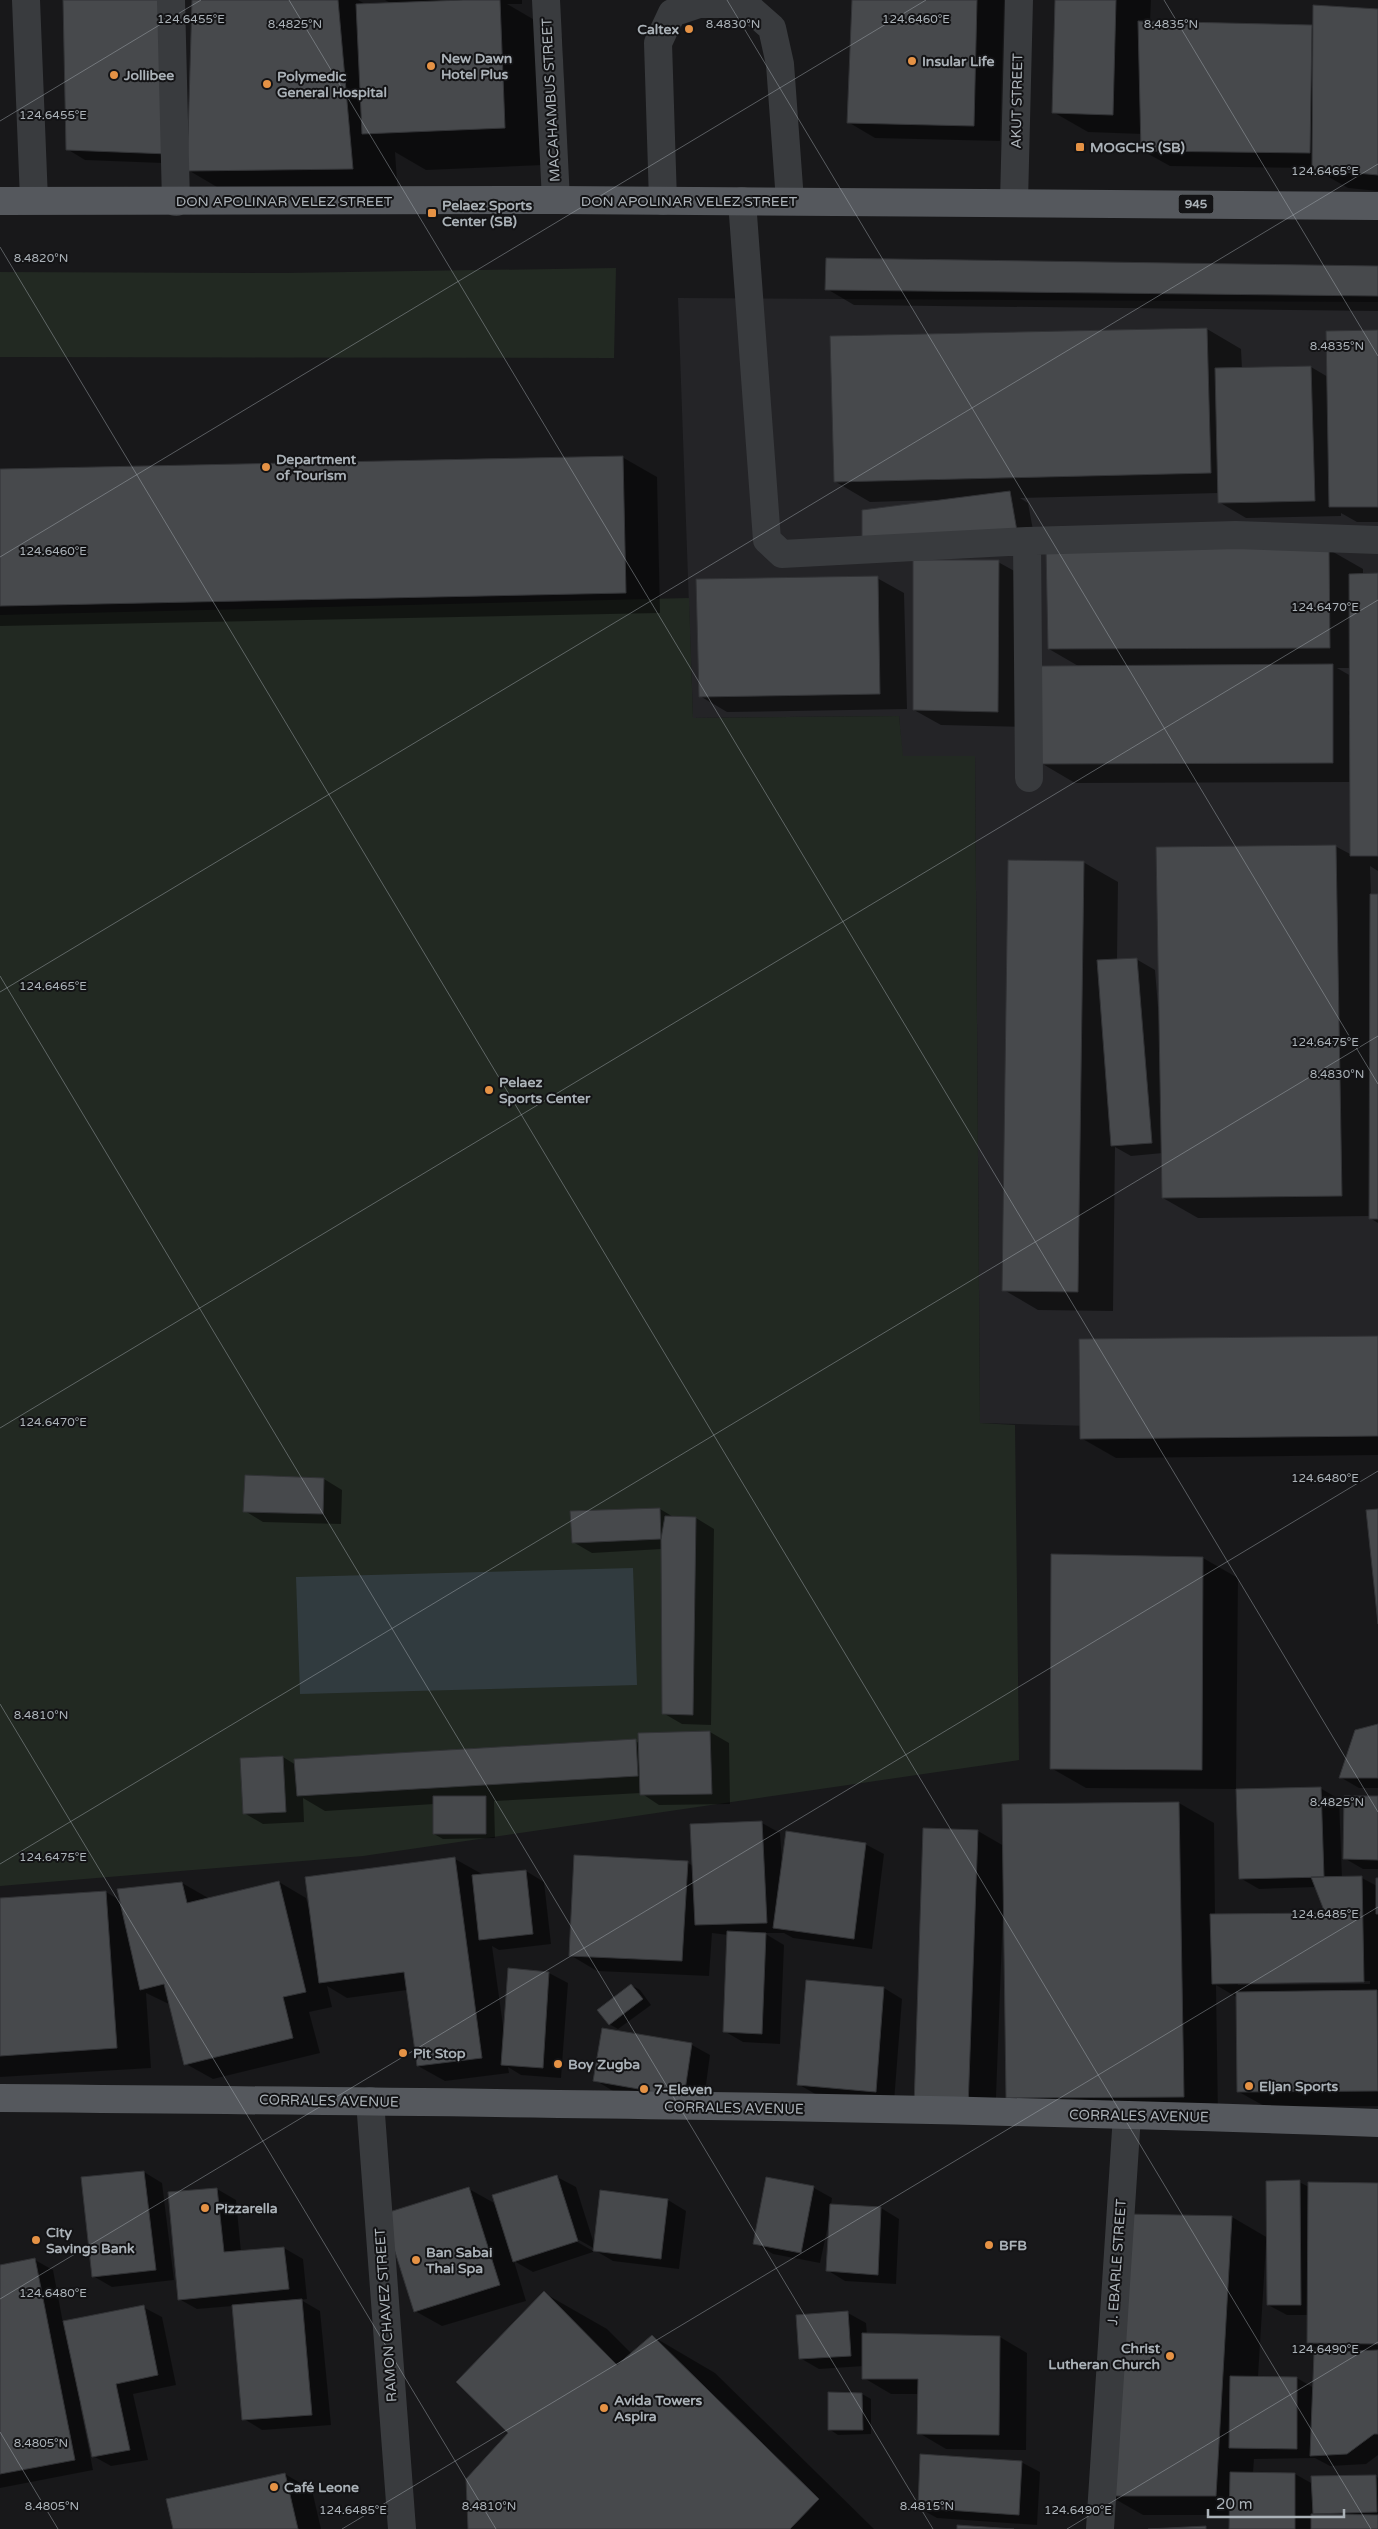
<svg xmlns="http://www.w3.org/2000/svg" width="1378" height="2529" font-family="'Varela Round',sans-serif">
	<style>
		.built { fill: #242427 }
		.green { fill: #222922 }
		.water { fill: #313b3f }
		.shadow { fill: #0007; fill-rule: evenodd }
		.building { fill: #47494c; stroke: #323336 }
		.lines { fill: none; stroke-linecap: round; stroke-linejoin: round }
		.minor { stroke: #393b3e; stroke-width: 28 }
		.major { stroke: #55585d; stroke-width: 28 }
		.ticks { fill: none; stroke: #abb2b8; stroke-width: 1; stroke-opacity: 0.45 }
		.poi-dot { fill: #e59245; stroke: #131315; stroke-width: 2 }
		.labels { text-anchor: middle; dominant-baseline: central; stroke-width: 4; stroke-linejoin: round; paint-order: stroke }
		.shield { fill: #131315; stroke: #7d8287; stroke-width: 1 }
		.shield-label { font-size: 12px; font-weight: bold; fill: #abb2b8 }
		.poi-label { font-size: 14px; font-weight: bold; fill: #abb2b8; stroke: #131315; text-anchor: start }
		.street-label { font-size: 14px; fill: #abb2b8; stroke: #131315 }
		.ticks-label { font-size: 12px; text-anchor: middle; fill: #abb2b8; stroke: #131315; stroke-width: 4; stroke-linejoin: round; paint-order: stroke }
	</style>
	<rect width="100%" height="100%" fill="#18181a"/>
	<path class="built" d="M678 298 1378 302V1434L980 1423 975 757 902 756 899 716 693 718Z"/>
	<path class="green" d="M616 268 614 358 0 357V272L285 273Z
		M689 598 693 718 899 716 903 756H975L980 1423 1015 1425 1019 1760 363 1856 0 1886V615Z"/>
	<path class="water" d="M633 1568 637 1685 300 1694 296 1577Z"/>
	<path class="shadow" d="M64 0 188 156 193 0H358L367 5 392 4 385 0H522V4H507L562 36 567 164 426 170 395 152 398 195 234 197 188 170V164L85 160 67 149Z
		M854 0H1004L1000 141 875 138 848 122Z
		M1056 0H1151L1150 22 1314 28 1378 11V191L1348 188 1313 168 1170 166 1143 151 1142 134 1088 132 1053 112Z
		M1378 267V311L854 305 827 289Z
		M1207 329 1241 349 1242 369 1311 367 1328 377 1378 331V522H1357L1341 513V516L1246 518 1219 502V493L1020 498 1028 503 1035 541 934 500 870 502 836 482Z
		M622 457 657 477 660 613 0 626V470Z
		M1328 549 1363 569V575H1378V871L1370 866 1371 895H1378V1223L1370 1218V1216L1198 1218 1163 1198V1153L1131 1156 1115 1147 1113 1311 1038 1310 1004 1290 1083 862 1118 882 1117 960 1136 959 1155 970 1158 1007 1335 846 1352 855 1351 782 1075 783 1041 763 1080 667 1049 649ZM1337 668H1351V676Z
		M998 562 1025 577 1024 727 941 725 914 710Z
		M877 578 904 593 907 709 727 712 700 696Z
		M1378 1337V1455L1116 1458 1081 1438Z
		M324 1479 342 1490 341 1524 263 1522 245 1511Z
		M660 1509 675 1518H696L714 1529 711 1725 682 1724 663 1713 662 1549 592 1553 573 1542Z
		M1053 1555 1203 1558 1238 1578 1236 1789 1086 1788 1051 1768Z
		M1378 1725V1788H1359L1340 1777Z
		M710 1732 729 1743 730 1804 659 1805 641 1793 494 1801 495 1838 443 1839 434 1834V1804L325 1811 303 1798 304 1822 263 1824 244 1813 241 1759 283 1757 296 1765 635 1741 639 1743V1734Z
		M1320 1788 1339 1799 1342 1878H1362L1377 1886 1378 1879V2106L1266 2107 1239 2092 1238 1998 1216 1985 1218 2116 1042 2117 1007 2097 1005 1911H1003L995 2124 942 2122 978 1831 1004 1846 1179 1803 1214 1823 1215 1916 1326 1914 1316 1887 1259 1889 1240 1878ZM1370 1981V1984L1238 1985V1983Z
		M1378 1797V1869H1363L1344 1858Z
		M762 1823 780 1833 782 1862 865 1844 884 1854 872 1949 793 1938 784 1933H764L784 1945 780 2044 743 2042 724 2031 728 1935 712 1933 709 1976 597 1971 570 1955 688 1863 693 1866Z
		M455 1859 482 1874 526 1871 544 1882 551 1944 499 1950 492 1946 504 2033 509 1970 549 1973 568 1983 561 2078 521 2075 508 2067 509 2073 445 2081 418 2066 407 1990 347 1998 327 1986 332 2007 309 2012 320 2053 213 2079 186 2064 171 2005 146 1993 151 2068 0 2077V1899L106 1892 121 1901 182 1883 210 1899 279 1882 306 1898 310 1913Z
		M631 1985 640 1990 651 2005 618 2029 609 2024Z
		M884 1988 902 1999 894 2102 817 2095 798 2084Z
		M604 2029 692 2045 710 2055 703 2107 613 2091 595 2080Z
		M144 2172 162 2183 174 2280 112 2287 93 2276Z
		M557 2177 576 2187 595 2247 668 2200 686 2211 679 2269 613 2261 596 2251 533 2272 514 2261 526 2301 442 2326 415 2311 469 2189 496 2204ZM574 2237 595 2249V2252L572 2239Z
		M767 2178 814 2188 832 2198 831 2205 881 2208 899 2219 896 2284 845 2281 827 2270 830 2216 820 2263 773 2254 755 2243Z
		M1299 2182 1309 2187 1378 2184V2455L1366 2464 1330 2466 1315 2458 1254 2459 1253 2473 1295 2474 1313 2484 1376 2476 1378 2478V2529H1231V2515H1143L1108 2495 1232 2217 1268 2238ZM1266 2244H1268V2305L1287 2315H1308V2343L1327 2354 1314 2388 1297 2378 1258 2377Z
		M217 2189 236 2200 241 2252 284 2248 303 2259 307 2299 301 2300 320 2311 331 2425 262 2430 244 2419 233 2306 197 2309 179 2299Z
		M35 2260 53 2270 63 2323 143 2307 162 2317 176 2385 133 2394 148 2460 111 2466 93 2456 82 2404 80 2405 93 2470 0 2488V2266Z
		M544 2293 607 2329 632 2354 652 2336 715 2373 874 2529H469L509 2433Z
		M848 2313 866 2323 867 2335 1000 2337 1027 2353 1026 2450 946 2449 919 2433V2394H891L864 2378V2366L819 2369 800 2358Z
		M862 2394 871 2399V2434L838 2435 829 2429Z
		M1021 2462 1040 2472 1037 2525 937 2518 919 2508Z
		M285 2474 312 2490 321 2529H174Z"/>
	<path class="building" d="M63 0H158L169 154 66 150Z
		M192 0H338L353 169 187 171Z
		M463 0H500L505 128 362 134 356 4Z
		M852 0H977L974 126 847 123Z
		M1055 0H1116L1113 115 1052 113Z
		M1313 5 1378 9V175L1312 169Z
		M1138 21 1312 25 1310 153 1141 151Z
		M826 258 1378 266V296L825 290Z
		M1207 328 1211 473 834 482 830 336Z
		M1378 330V507H1329L1326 331Z
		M1311 366 1315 501 1218 503 1215 368Z
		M623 456 626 593 0 606V469Z
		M1010 491 1017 531 862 547V510Z
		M1329 548 1330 648 1048 649 1046 549Z
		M913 560H999L998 712 913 710Z
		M1378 573V856H1350L1349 574Z
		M878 576 880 694 699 697 696 579Z
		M1333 664V763L1039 764 1038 666Z
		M1336 845 1342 1196 1162 1198 1156 847Z
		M1008 860 1084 861 1078 1292 1002 1291Z
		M1370 894H1378V1219H1369Z
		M1137 958 1152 1143 1111 1146 1097 960Z
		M1378 1336V1436L1080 1439 1079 1339Z
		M245 1475 324 1478 323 1514 243 1512Z
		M660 1508 661 1539 572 1543 570 1511Z
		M1378 1509V1624L1366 1510Z
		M665 1516 696 1517 693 1715 662 1714 661 1539Z
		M1051 1554 1203 1557 1202 1770 1050 1769Z
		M1378 1724V1778H1339L1355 1730Z
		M710 1731 712 1794 640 1795 638 1733Z
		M636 1739 638 1776 297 1796 294 1759Z
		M283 1756 286 1812 243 1814 240 1758Z
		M1321 1787 1324 1877 1239 1879 1236 1789Z
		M433 1796H486V1834H433Z
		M1344 1796H1378V1860L1343 1859Z
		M1179 1802 1184 2097 1006 2098 1002 1804Z
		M762 1821 767 1923 695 1925 690 1824Z
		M923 1828 978 1830 968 2109 914 2107Z
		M786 1831 866 1843 854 1939 773 1928Z
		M574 1855 688 1861 682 1961 569 1956Z
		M455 1857 482 2058 417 2066 404 1972 319 1983 305 1877Z
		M526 1870 533 1934 479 1940 472 1875Z
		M1362 1876 1364 1982 1212 1984 1210 1914 1325 1913 1311 1877Z
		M1376 1878H1378V1914H1376Z
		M279 1881 306 1992 283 1997 293 2038 184 2065 164 1984 140 1990 117 1889 182 1882 187 1903Z
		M106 1891 117 2048 0 2056V1898Z
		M727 1931 766 1933 762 2034 723 2032Z
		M508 1968 549 1972 543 2068 501 2065Z
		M806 1980 884 1987 876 2092 797 2085Z
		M631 1984 643 1999 609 2025 597 2010Z
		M1377 1990 1378 2091 1237 2092 1236 1992Z
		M602 2028 692 2043 684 2097 593 2081Z
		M144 2171 156 2270 92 2277 81 2177Z
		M557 2175 578 2241 513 2262 492 2195Z
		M766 2177 814 2186 801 2253 753 2244Z
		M1300 2180 1301 2305H1267L1266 2181Z
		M1308 2182 1378 2183V2344L1307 2343Z
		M469 2187 500 2285 414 2312 383 2214Z
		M217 2188 224 2252 284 2247 289 2289 178 2300 168 2192Z
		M600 2190 668 2199 661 2259 593 2251Z
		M830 2204 881 2207 878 2275 826 2271Z
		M1125 2214 1232 2216 1216 2496H1107Z
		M35 2258 75 2460 0 2474V2265Z
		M544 2291 617 2365 652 2335 819 2499 790 2529H468L466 2479 508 2433 456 2382Z
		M302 2299 312 2415 242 2420 232 2305Z
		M144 2305 158 2375 116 2384 130 2450 92 2457 63 2321Z
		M848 2311 851 2356 799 2359 796 2315Z
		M862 2333 1000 2336 999 2435 917 2434 918 2379H862Z
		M1378 2350V2434H1374L1347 2454 1310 2456 1314 2353Z
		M1230 2376 1297 2377V2449L1229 2448Z
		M828 2392 862 2393 863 2430H828Z
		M920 2454 1022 2461 1019 2515 918 2508Z
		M1230 2472 1295 2473V2529H1229Z
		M285 2473 298 2529H173L166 2499Z
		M1376 2475 1377 2512 1313 2514 1311 2476Z
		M1311 2514 1378 2515V2529H1311Z
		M957 2525 1014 2529H957Z
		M1206 2526V2529H1148Z"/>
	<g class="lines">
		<path class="minor" d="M26 0 34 200
			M171 0 176 202
			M546 0 556 200
			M663 201 658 43 672 13 699 4H745L772 28 780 64 790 201
			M742 201 767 540 782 554 1027 541 1236 535 1378 540
			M1014 202 1019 0
			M1027 541 1029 778
			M370 2101 402 2529
			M1100 2529 1127 2115"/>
		<path class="major" d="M0 201 556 200 1378 206
			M0 2098C459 2102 919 2106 1378 2123"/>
	</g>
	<path class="ticks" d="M289 0 1378 1812M727 0 1378 1084M1164 0 1378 356M0 121 201 0M0 247 1371 2529M0 557 926 0M0 976 933 2529M0 992 1378 164M0 1428 1378 600M0 1704 496 2529M0 1864 1378 1036M0 2299 1378 1471M0 2432 58 2529M342 2529 1378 1907M1067 2529 1378 2342"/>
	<g class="poi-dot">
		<circle cx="689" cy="29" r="5"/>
		<circle cx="912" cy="61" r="5"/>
		<circle cx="431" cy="66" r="5"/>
		<circle cx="114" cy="75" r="5"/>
		<circle cx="267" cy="84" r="5"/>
		<rect x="1075" y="142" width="10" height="10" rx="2.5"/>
		<rect x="427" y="208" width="10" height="10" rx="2.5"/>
		<circle cx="266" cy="467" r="5"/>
		<circle cx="489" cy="1090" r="5"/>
		<circle cx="403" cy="2053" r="5"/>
		<circle cx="558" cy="2064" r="5"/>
		<circle cx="1249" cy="2086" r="5"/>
		<circle cx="644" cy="2089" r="5"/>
		<circle cx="205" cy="2208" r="5"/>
		<circle cx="36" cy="2240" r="5"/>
		<circle cx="989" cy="2245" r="5"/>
		<circle cx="416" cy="2260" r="5"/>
		<circle cx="1170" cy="2356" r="5"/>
		<circle cx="604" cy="2408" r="5"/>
		<circle cx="274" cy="2487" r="5"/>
	</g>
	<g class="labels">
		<rect class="shield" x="1178.5" y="194.5" width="35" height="19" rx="4"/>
		<g class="shield-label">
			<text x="1196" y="204">945</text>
		</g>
		<g class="poi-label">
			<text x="679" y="29" text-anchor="end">Caltex</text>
			<text x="441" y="58">New Dawn<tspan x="441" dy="16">Hotel Plus</tspan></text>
			<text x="922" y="61">Insular Life</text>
			<text x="124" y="75">Jollibee</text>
			<text x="277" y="76">Polymedic<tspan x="277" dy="16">General Hospital</tspan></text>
			<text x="1090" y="147">MOGCHS (SB)</text>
			<text x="442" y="205">Pelaez Sports<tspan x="442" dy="16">Center (SB)</tspan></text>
			<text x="276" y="459">Department<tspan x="276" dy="16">of Tourism</tspan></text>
			<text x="499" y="1082">Pelaez<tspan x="499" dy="16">Sports Center</tspan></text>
			<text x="413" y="2053">Pit Stop</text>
			<text x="568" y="2064">Boy Zugba</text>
			<text x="1259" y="2086">Eljan Sports</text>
			<text x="654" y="2089">7-Eleven</text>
			<text x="215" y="2208">Pizzarella</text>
			<text x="46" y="2232">City<tspan x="46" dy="16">Savings Bank</tspan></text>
			<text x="999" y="2245">BFB</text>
			<text x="426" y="2252">Ban Sabai<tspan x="426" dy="16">Thai Spa</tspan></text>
			<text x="1160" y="2348" text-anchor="end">Christ<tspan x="1160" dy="16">Lutheran Church</tspan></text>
			<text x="614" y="2400">Avida Towers<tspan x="614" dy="16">Aspira</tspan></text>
			<text x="284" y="2487">Café Leone</text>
		</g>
		<g class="street-label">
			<text transform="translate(551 100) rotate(-93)">MACAHAMBUS STREET</text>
			<text transform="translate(1017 101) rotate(-89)">AKUT STREET</text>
			<text x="284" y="201">DON APOLINAR VELEZ STREET</text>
			<text x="689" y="201">DON APOLINAR VELEZ STREET</text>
			<text transform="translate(329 2101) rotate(1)">CORRALES AVENUE</text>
			<text transform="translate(734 2108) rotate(1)">CORRALES AVENUE</text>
			<text transform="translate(1139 2116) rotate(1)">CORRALES AVENUE</text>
			<text transform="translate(1117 2262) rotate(-86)">J. EBARLE STREET</text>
			<text transform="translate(386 2315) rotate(-94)">RAMON CHAVEZ STREET</text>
		</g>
	</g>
	<g class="ticks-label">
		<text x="191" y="23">124.6455°E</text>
		<text x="916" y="23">124.6460°E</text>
		<text x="295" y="28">8.4825°N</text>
		<text x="733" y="28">8.4830°N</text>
		<text x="1171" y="28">8.4835°N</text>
		<text x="53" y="119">124.6455°E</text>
		<text x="1325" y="175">124.6465°E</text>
		<text x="41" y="262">8.4820°N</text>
		<text x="1337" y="350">8.4835°N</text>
		<text x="53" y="555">124.6460°E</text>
		<text x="1325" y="611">124.6470°E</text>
		<text x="53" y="990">124.6465°E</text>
		<text x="1325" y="1046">124.6475°E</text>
		<text x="1337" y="1078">8.4830°N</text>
		<text x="53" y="1426">124.6470°E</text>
		<text x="1325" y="1482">124.6480°E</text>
		<text x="41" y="1719">8.4810°N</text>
		<text x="1337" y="1806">8.4825°N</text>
		<text x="53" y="1861">124.6475°E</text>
		<text x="1325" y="1918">124.6485°E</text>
		<text x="53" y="2297">124.6480°E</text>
		<text x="1325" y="2353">124.6490°E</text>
		<text x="41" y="2447">8.4805°N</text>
		<text x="52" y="2510">8.4805°N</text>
		<text x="489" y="2510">8.4810°N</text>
		<text x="927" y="2510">8.4815°N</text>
		<text x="353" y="2514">124.6485°E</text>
		<text x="1078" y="2514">124.6490°E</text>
	</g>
	<path d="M1208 2509v8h136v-8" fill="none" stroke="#abb2b8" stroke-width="2.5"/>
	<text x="1216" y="2509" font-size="15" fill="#abb2b8" stroke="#131315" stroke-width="4" paint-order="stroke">20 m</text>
</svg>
